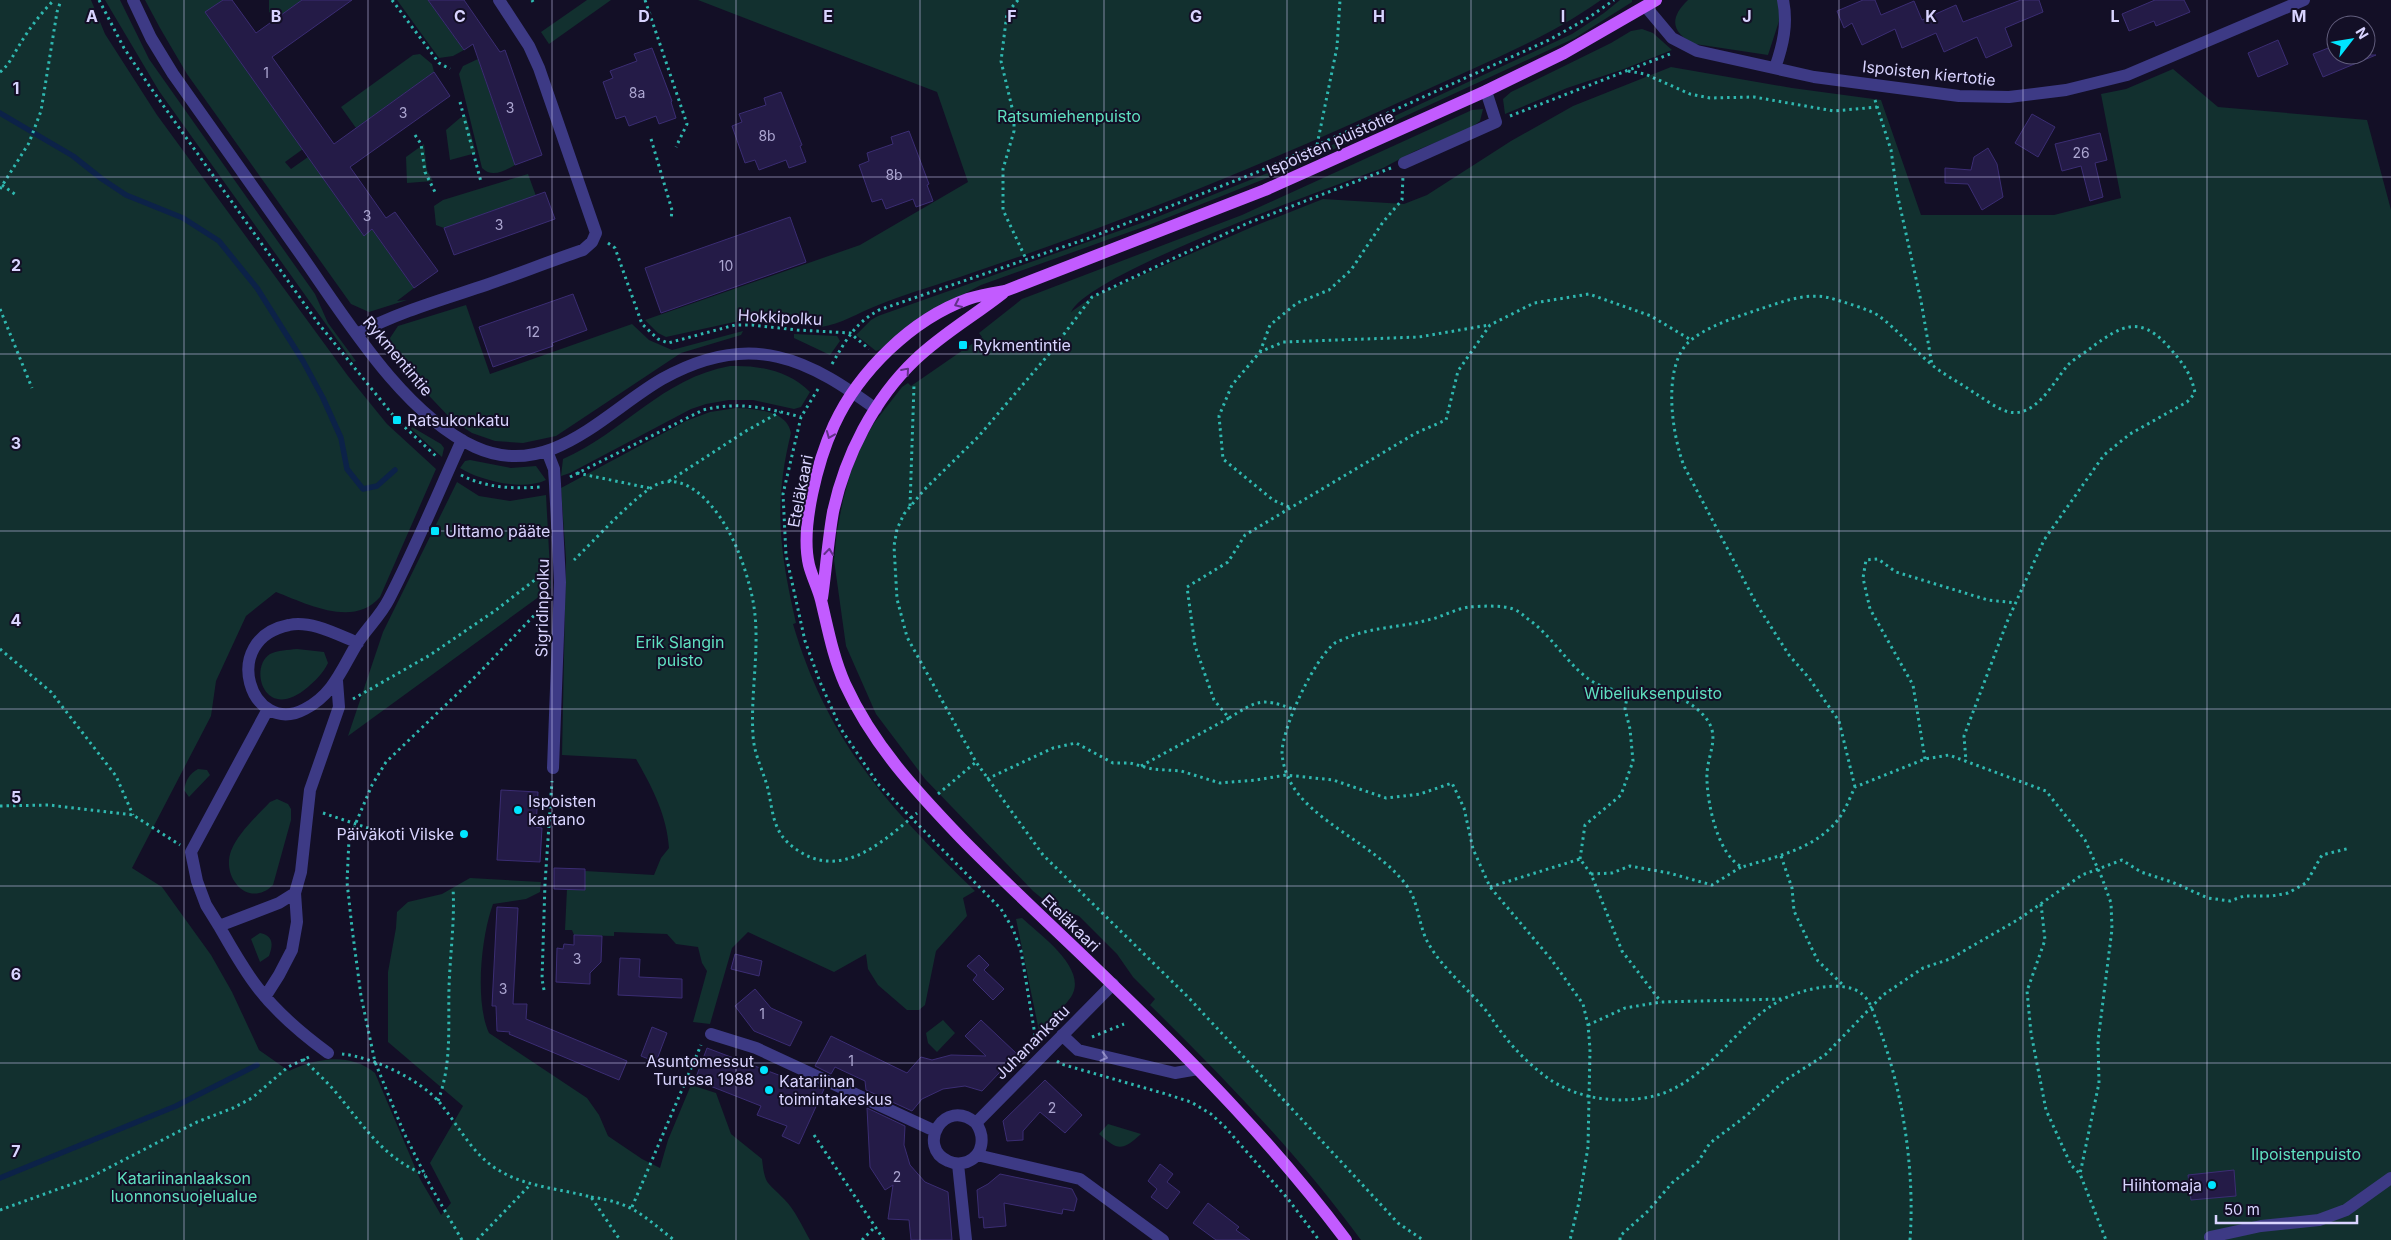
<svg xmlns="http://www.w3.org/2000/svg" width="2391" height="1240" font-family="Inter,sans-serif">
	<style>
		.green { fill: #12302f }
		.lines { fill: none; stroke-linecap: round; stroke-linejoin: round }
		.stream { stroke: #0c2248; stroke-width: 5.5 }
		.building { fill: #241b47; stroke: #3b2d73 }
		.path { stroke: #2fb8b0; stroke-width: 3; stroke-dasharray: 2.5 4; stroke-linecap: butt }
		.minor { stroke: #3d3a85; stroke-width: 12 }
		.major { stroke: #c25bff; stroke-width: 12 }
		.oneway { stroke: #623188 }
		.oneway2 { stroke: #837fbc }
		.grid { fill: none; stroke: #d9d4ff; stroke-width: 1; stroke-opacity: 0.55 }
		.poi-dot { fill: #00e5ff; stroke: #130f26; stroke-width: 2 }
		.labels { text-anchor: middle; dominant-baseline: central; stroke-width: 4; stroke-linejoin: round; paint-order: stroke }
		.number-label { font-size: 14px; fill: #aca6d1 }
		.street-label { font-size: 16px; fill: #d9d4ff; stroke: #130f26 }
		.park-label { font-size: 16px; fill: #5fe0c0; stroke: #130f26 }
		.poi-label { font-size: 16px; fill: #d9d4ff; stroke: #130f26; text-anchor: start }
		.grid-label { font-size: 16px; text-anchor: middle; font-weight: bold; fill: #d9d4ff; stroke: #130f26; stroke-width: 4; stroke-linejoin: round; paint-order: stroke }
	</style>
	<rect width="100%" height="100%" fill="#130f26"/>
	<path class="green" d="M0 0H91L105 34 157 115 348 376 387 424 436 469 380 597C354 628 307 604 276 592L246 616 216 681 211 716 132 868 162 887 211 955 232 992 259 1050 289 1071C316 1058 350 1052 375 1073L420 1179 441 1215 451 1203 430 1163 463 1106 388 1042V972L396 928 397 912 408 902 442 894 470 878 541 882 540 892 526 899 493 904 491 910C481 941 475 1003 489 1033L587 1098 599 1115 608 1136 642 1159 660 1168 668 1140 691 1085 716 1093 731 1134 762 1159C765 1186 767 1181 784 1199 795 1210 802 1226 810 1240H0Z
		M105 0H120L149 59 315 294 328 323 356 361 353 362 159 91Z
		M145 0H223L206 12 303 149 285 162 291 169 308 157 364 235 372 229 414 288 397 301 407 300 369 312 351 304 187 74 160 28Z
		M269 0H302L278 18 269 12Z
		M397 0H428L464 50 453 56 439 58Z
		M587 0H611L549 44 541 32Z
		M698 0H1601C1545 40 1477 66 1415 95 1266 164 1113 226 957 278 930 287 902 295 876 306 858 313 841 324 821 327L748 319 666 337 658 333 645 320 860 245 968 182 937 92Z
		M1620 0H1632V2L1575 38 1297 166 1149 225 981 285 918 318 881 349 876 351 856 335 871 320 878 316 1147 221 1295 162 1572 34 1604 13Z
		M1688 0H1778L1780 18 1768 55 1695 44C1671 33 1669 18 1688 0Z
		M1642 29 1653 33 1672 50 1624 69 1567 88 1505 114 1503 99 1511 92 1611 43 1631 31Z
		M420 54 432 64 434 72 356 128 341 107 413 55Z
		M478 59 515 165C504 171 492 178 482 168L459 74 463 66Z
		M1671 67 1792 88 1881 100 1921 215H2054L2121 198 2101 94 2126 89 2173 69 2218 107 2367 120 2391 210V1240H1361C1298 1154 1226 1080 1150 1005L1155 999 1133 977 1117 954 1079 916 1050 905 1033 891 925 779 876 714 846 646 834 560 837 531 843 500 851 471 862 444 874 423 902 387 908 383 911 386 982 337 979 333 1022 299 1242 215 1472 110 1483 109 1480 121 1471 128 1415 151 1383 168C1331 187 1089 273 1071 312L1092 297 1252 227 1323 199 1404 204 1427 195 1511 141 1573 106Z
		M466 116 476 153 450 160 446 130 460 118Z
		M424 144 427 170 433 181 407 183 406 157Z
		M528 174 536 196 444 228 436 225 434 206 443 200Z
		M466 305 490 374 632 324 649 340 672 350 743 331 741 335 681 353 556 436 523 443 495 441 472 433 452 420 398 363 393 353 390 338 398 326Z
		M794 334 837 336 840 341 830 355 794 338Z
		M730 366C760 365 789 371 810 392L801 407 794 409 753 400H729L706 404 691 409 570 473 561 476 563 459C623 433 662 378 730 366Z
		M736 408C755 409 787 410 791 433 773 505 780 553 796 623L793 624C827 741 890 809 975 891L963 898 967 916 936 951 925 1005 919 1010H907L878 985 868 969 866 954 834 972 748 932 732 948 710 1024 693 1022 707 971 702 963 698 947 676 944 667 934 614 932V936L574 935 572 930H565L567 889 585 890V871L654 875 661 858 669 848C667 815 652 787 636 759L562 755 566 559 561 488 686 421 710 412Z
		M412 427 441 444 444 448 442 457 411 429Z
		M470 460 511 468 536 466 546 480C523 491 481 481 460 468L465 461Z
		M457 482 479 496 510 501 546 495 551 588 348 736 383 632Z
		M297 649 324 652 328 663C324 672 315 681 308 687 265 724 248 668 270 654 278 650 288 650 297 649Z
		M198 769 207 770 210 775 189 797 184 790C186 780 189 774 198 769Z
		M277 799 288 804 291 809V820L273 885C249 909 221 878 231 851 238 833 257 816 270 802Z
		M1022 918C1040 935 1089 969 1071 997 1062 1010 1049 1021 1039 1031L1016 919Z
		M260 933C274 936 273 945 269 956L260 962 251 939Z
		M943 1020 955 1033 937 1052 928 1043 926 1033Z
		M1108 1124 1141 1134C1121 1152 1118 1150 1099 1134Z"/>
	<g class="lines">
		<path class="stream" d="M0 113 73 156 102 179 126 195 183 218 219 241 257 288 303 361 323 398 341 438 347 469 363 489 377 486 395 470
			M0 1178 176 1106 257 1065"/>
	</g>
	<path class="building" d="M223 0H232L256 33 302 0H352L272 57 334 144 434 72 450 96 350 167 386 218 395 212 438 271 414 288 372 229 364 236 205 12Z
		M428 0H464L500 52 505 50 542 155 515 165 473 44 464 50Z
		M1863 0H1875L1881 15 1914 1 1922 20 1956 5 1963 22 2021 0H2039L2043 12 2005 28 2012 46 1986 58 1977 37 1944 52 1936 33 1902 48 1895 29 1862 45 1852 23 1844 28 1837 11Z
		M2155 0H2184L2190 12 2156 26 2154 21 2129 31 2122 14Z
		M2278 40 2288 64 2258 77 2248 53Z
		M2336 45V55H2376L2323 77 2313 54Z
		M652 48 672 101 671 102 676 118 659 124 656 116 629 126 625 116 616 119 603 82 613 78 610 71 637 61 634 54Z
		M781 92 802 145 800 146 806 162 789 168 786 160 759 170 755 160 745 163 732 126 742 122 739 114 766 105 764 98Z
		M2032 114 2055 127 2038 157 2015 143Z
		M909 131 929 184 927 185 933 201 916 207 913 199 886 209 882 199 872 202 859 165 869 161 867 153 893 144 891 137Z
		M2100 133 2107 160 2095 163 2103 197 2090 201 2081 166 2062 171 2055 144Z
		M1988 148 1997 164 2003 197 1982 210 1968 184 1945 183V168L1971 170 1974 157Z
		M545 192 555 219 454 255 444 228Z
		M790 217 806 262 661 313 645 268Z
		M573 294 587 330 552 343 553 346 493 367 479 327Z
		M501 790 538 792 536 827 542 828 540 862 497 860Z
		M554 868 585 869V890L554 889Z
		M497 907 518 908 513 1004H527L526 1019 627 1061 619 1080 509 1034 510 1032 497 1031 496 1006H492Z
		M574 935 602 936 601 962 590 973V984L556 982 557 948 563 949 564 944 574 945Z
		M735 954 762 961 759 976 731 969Z
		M979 955 989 965 984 970 1004 989 993 1000 973 980 977 975 967 966Z
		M620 958 640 959 639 977 682 979V998L618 995Z
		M755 989 771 1008 802 1022 790 1046 754 1031 735 1006Z
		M981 1020 1017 1054 982 1091 965 1086 943 1089 922 1099 912 1111 866 1090 865 1081 835 1067 831 1074 815 1066 831 1036 907 1073 921 1057 932 1060 951 1055 986 1056 965 1036Z
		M652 1027 667 1033 656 1062 641 1056Z
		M707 1048 805 1085 808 1081 824 1089 799 1144 782 1136 787 1126 757 1115 761 1106 695 1080Z
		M1045 1080 1082 1115 1065 1133 1040 1112 1023 1131V1140L1007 1141 1003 1121Z
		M867 1108 905 1126 904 1145 910 1165 925 1182 948 1192 952 1240H911L909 1220 888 1219 893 1185 885 1190 870 1167Z
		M1160 1164 1173 1174 1167 1182 1180 1192 1167 1209 1151 1197 1157 1189 1148 1181Z
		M2234 1170 2236 1196 2191 1200 2188 1175Z
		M1000 1174 1072 1189 1077 1199 1074 1211 1063 1209 1062 1214 1004 1203 1006 1226 984 1228 983 1217 979 1218 977 1190 988 1184Z
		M1208 1203 1239 1227 1236 1230 1250 1240H1216L1193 1223Z"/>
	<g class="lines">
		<path class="path" d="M99 0 124 48 148 84 318 323 397 420 438 458
			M392 0 439 63 450 69
			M532 0 533 2
			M645 0 687 124 676 147
			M1018 0 1007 13 1001 61 1014 116V131L1003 169V210L1026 259
			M1628 71 1645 74 1690 94 1710 98 1754 97 1834 111 1877 107
			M0 72C10 64 13 55 20 44 29 29 41 13 54 0
			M1875 100 1891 150 1897 193 1921 301 1932 365
			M460 102 481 182
			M1510 116 1670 54
			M415 135 421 144 425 172 436 194
			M651 139 672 210 671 220
			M1317 145 1337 47 1340 0
			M1391 168 1248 223 1092 297 1049 354 978 437 924 490 904 514 897 529 894 546 897 599 907 637 976 762 1043 855 1188 997 1398 1223 1423 1240
			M2 185 16 195
			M0 189 29 143 41 111 57 12 61 0
			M608 243 615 248 642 324 658 339 668 343 735 325H752L797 330 850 333 869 349
			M0 309 32 388
			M1260 352 1270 325 1297 303 1329 290 1351 270 1383 222 1402 200 1403 176
			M832 364C846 340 854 324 879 310L1089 238 1260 171 1549 40 1588 18 1614 0
			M818 389 801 417 783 494 786 555 805 641 820 682 841 729 878 784 1001 909 1013 929 1021 951 1035 1035 1038 1040
			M577 473 649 488
			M461 475C486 488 513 489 540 487
			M570 477 703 410C738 401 767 408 801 417
			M669 481 746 431 780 412
			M910 506 914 385
			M1289 507 1273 500 1223 459 1219 416 1232 385 1260 352 1283 342 1419 337 1489 325
			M574 560C592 543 638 492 658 484 676 477 692 486 705 499 730 524 744 561 752 596 762 641 750 689 753 735 754 755 763 770 768 789 771 802 772 817 778 829 783 840 792 847 802 853 845 878 885 840 917 813
			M0 649 51 692 116 776 133 815
			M353 699 430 655 496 610 545 572
			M1229 718C1257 701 1260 697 1293 709
			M1925 759 1913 685 1870 609 1863 578 1866 560 1878 559 1896 572 1988 600 2016 603
			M1141 766 1229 718 1214 700 1195 646 1187 587 1228 562 1245 535 1416 433 1446 420 1458 371 1490 325 1534 303 1589 294 1651 316 1691 340
			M987 779 1053 748 1076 743 1113 763H1130L1152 769 1181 771 1220 783 1256 780 1286 775 1333 780 1386 798 1420 794 1452 783 1464 808 1473 849 1490 887 1551 959 1583 1004 1588 1025 1590 1049 1588 1147 1579 1202 1570 1240
			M1855 787 1839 721 1809 678 1789 655 1757 605 1684 466C1672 435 1661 364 1691 340 1710 325 1737 317 1760 309 1782 302 1806 292 1830 298 1843 302 1869 309 1879 316 1898 330 1914 350 1932 365 1946 376 1962 384 1976 394 1986 400 1997 409 2009 412 2036 418 2054 381 2068 365 2075 358 2085 353 2092 347 2121 326 2139 315 2167 345 2181 361 2191 372 2195 393L2187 402 2130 434 2104 455 2044 540 2007 622 1964 736 1966 761
			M938 794 976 762
			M0 806 49 805 133 815 180 845
			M323 813 371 829
			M1781 856 1792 888 1794 911 1813 951 1818 961 1843 985
			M1580 859 1585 825 1621 795 1633 761 1630 729 1625 709 1628 691
			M1591 874 1612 873 1630 866 1669 873 1712 885 1741 867
			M1490 887 1580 859 1591 874 1622 951 1661 1002
			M2041 904 2045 940 2027 991 2031 1033 2046 1110 2071 1165 2080 1174
			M544 990 542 979 545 883 552 781
			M1588 1025 1625 1008 1661 1002 1781 999
			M1092 1037 1124 1024
			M342 1054C372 1057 420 1079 440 1103 459 1126 473 1156 500 1171 527 1187 561 1189 591 1197L620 1240
			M303 1059C313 1069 324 1079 333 1089 363 1124 380 1156 425 1175
			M1057 1061 1061 1064 1166 1094 1191 1102 1211 1114 1225 1127 1288 1199 1319 1240
			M438 1101C452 1064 448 1026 449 988 450 954 455 921 453 888
			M814 1135 884 1240
			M591 1197C633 1203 642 1215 674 1240
			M632 1207 701 1045
			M0 1210 89 1178 197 1122 233 1108 252 1098 288 1067 309 1057
			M462 1240 431 1187 404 1133 375 1062 361 996 352 928 347 882 349 839 372 785 386 762 478 674 544 605
			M477 1240 530 1185
			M862 1240 874 1228
			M1620 1240V1236L1648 1211 1672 1183 1698 1162 1710 1143 1746 1116 1784 1081 1825 1055 1883 995 1923 968 1950 959 2019 919 2082 875 2122 860 2141 872 2172 882 2208 898 2230 901 2244 896H2272L2288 893 2306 883 2322 855 2350 848
			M1910 1240C1915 1171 1903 1090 1878 1025 1874 1015 1871 1001 1862 994 1843 978 1799 990 1779 1001 1735 1026 1711 1075 1664 1093 1632 1104 1591 1102 1561 1086 1542 1077 1515 1051 1503 1034 1495 1025 1490 1014 1482 1006 1463 984 1439 965 1426 939 1419 923 1418 904 1409 889 1380 845 1307 822 1288 777 1285 771 1282 759 1282 752 1283 726 1314 659 1335 643 1336 642 1349 637 1351 636 1376 627 1402 627 1428 620 1442 617 1455 609 1469 607 1481 606 1502 605 1513 609 1519 611 1523 615 1528 619 1554 637 1572 672 1597 684 1629 700 1667 683 1697 709 1727 734 1705 752 1707 781 1708 806 1718 855 1742 867 1778 856 1820 848 1842 814 1847 806 1851 795 1855 787L1925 759 1949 755 2046 791 2085 840 2102 878 2111 903 2112 929 2098 1041 2099 1083 2080 1174 2106 1240"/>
		<path class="minor" d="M133 0 151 38 173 74C215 133 257 193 299 252 345 317 402 413 475 447 549 481 605 412 662 379 698 359 737 347 778 357 814 365 847 388 876 409
			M1646 7 1672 38 1697 51 1814 77 1959 96 2009 97 2066 90 2127 75 2304 0
			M1775 68C1783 45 1788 24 1783 0
			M1404 163 1496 122 1486 91
			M357 334C398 312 441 300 486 285 518 274 550 261 583 250L592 242 596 233 539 68 529 46 499 0
			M547 451 554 469 555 484 560 582 553 768
			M358 643C338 635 311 620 289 625 218 639 251 738 305 709 334 694 342 668 358 642 368 627 381 615 389 599 416 547 438 493 462 440
			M268 709 191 852 197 881 206 905 219 926 279 903 295 893
			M219 926C231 947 243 969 258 988 278 1014 302 1034 328 1053
			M265 997 279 975 292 950 297 922 295 893 301 872 310 790 339 707 337 681
			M711 1034 756 1048 935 1131
			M1062 1035 1078 1050 1175 1073 1198 1069
			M976 1123C985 1136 984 1155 967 1162 961 1164 954 1164 948 1161 916 1147 944 1096 976 1123L1113 984
			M977 1155 1080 1179 1163 1240
			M958 1164 966 1240
			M2210 1237 2261 1226 2319 1220 2346 1210 2391 1178"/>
		<path class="major" d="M822 598C826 570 828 540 833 512 845 456 874 399 915 360 942 334 974 316 1003 293
			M1346 1240C1277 1148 1197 1066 1114 986 1064 937 1011 889 961 838 916 791 873 745 845 684 833 657 828 629 821 600 818 588 812 577 809 565 800 527 818 460 834 425 859 371 912 319 968 299 980 295 993 293 1005 291L1265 190 1486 91 1564 53 1656 0"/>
	</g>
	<defs><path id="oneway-chevron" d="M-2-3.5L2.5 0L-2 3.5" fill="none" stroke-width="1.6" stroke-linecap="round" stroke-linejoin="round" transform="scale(1.25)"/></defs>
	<g class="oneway">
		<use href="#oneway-chevron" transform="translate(958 304) rotate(155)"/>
		<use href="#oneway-chevron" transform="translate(906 371) rotate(-49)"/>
		<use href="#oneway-chevron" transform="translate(830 435) rotate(112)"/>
		<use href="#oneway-chevron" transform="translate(829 552) rotate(-84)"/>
	</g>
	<use class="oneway2" href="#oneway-chevron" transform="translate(1104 1057) rotate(14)"/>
	<path class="grid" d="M184 0V1240M368 0V1240M552 0V1240M736 0V1240M920 0V1240M1104 0V1240M1287 0V1240M1471 0V1240M1655 0V1240M1839 0V1240M2023 0V1240M2207 0V1240M0 177H2391M0 354H2391M0 531H2391M0 709H2391M0 886H2391M0 1063H2391"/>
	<g class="poi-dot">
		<rect x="958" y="340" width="10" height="10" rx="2.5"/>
		<rect x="392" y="415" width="10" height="10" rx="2.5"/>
		<rect x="430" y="526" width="10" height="10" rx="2.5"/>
		<circle cx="518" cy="810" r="5"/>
		<circle cx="464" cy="834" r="5"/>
		<circle cx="764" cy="1070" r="5"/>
		<circle cx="769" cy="1090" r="5"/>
		<circle cx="2212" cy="1185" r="5"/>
	</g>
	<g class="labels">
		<g class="number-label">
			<text x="266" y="72">1</text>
			<text x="637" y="92">8a</text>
			<text x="510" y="107">3</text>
			<text x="403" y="112">3</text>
			<text x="767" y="135">8b</text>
			<text x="2081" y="152">26</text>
			<text x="894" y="174">8b</text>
			<text x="367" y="215">3</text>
			<text x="499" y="224">3</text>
			<text x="726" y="265">10</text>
			<text x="533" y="331">12</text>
			<text x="577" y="958">3</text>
			<text x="503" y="988">3</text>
			<text x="762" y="1013">1</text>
			<text x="851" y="1060">1</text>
			<text x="1052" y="1107">2</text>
			<text x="897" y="1176">2</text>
		</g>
		<g class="street-label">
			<text transform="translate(1929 73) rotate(6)">Ispoisten kiertotie</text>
			<text transform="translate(1330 143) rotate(-24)">Ispoisten puistotie</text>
			<text transform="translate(780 317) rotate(3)">Hokkipolku</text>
			<text transform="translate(398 356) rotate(50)">Rykmentintie</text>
			<text transform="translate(800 491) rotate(-79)">Eteläkaari</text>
			<text transform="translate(542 608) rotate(-89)">Sigridinpolku</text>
			<text transform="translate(1071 923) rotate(44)">Eteläkaari</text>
			<text transform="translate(1032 1042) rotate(-45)">Juhanankatu</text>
		</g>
		<g class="park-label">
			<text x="1069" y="116">Ratsumiehenpuisto</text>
			<text x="680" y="642">Erik Slangin<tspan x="680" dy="18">puisto</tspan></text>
			<text x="1653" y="693">Wibeliuksenpuisto</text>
			<text x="2306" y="1154">Ilpoistenpuisto</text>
			<text x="184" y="1178">Katariinanlaakson<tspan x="184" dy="18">luonnonsuojelualue</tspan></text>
		</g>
		<g class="poi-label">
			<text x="973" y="345">Rykmentintie</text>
			<text x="407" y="420">Ratsukonkatu</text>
			<text x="445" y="531">Uittamo pääte</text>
			<text x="528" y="801">Ispoisten<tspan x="528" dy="18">kartano</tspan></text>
			<text x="454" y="834" text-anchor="end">Päiväkoti Vilske</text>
			<text x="754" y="1061" text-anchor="end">Asuntomessut<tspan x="754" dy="18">Turussa 1988</tspan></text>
			<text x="779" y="1081">Katariinan<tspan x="779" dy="18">toimintakeskus</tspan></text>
			<text x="2202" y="1185" text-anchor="end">Hiihtomaja</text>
		</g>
	</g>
	<g class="grid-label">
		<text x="92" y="22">A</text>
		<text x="276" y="22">B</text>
		<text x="460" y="22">C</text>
		<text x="644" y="22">D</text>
		<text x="828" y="22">E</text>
		<text x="1012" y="22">F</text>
		<text x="1196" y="22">G</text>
		<text x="1379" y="22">H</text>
		<text x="1563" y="22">I</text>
		<text x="1747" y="22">J</text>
		<text x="1931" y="22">K</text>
		<text x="2115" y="22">L</text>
		<text x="2299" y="22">M</text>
		<text x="16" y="94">1</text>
		<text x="16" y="271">2</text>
		<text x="16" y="449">3</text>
		<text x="16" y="626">4</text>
		<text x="16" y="803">5</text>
		<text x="16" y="980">6</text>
		<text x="16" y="1157">7</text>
	</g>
	<g transform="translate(2351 40) rotate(59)"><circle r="24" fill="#130f26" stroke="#625e7d"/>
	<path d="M0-4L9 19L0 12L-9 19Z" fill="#00e5ff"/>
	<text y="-8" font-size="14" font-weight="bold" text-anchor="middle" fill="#d9d4ff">N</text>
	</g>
	<path d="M2216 1215v8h141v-8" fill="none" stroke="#d9d4ff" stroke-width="2.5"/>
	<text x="2224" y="1215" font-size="15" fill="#d9d4ff" stroke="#130f26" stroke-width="4" paint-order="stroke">50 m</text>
</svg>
